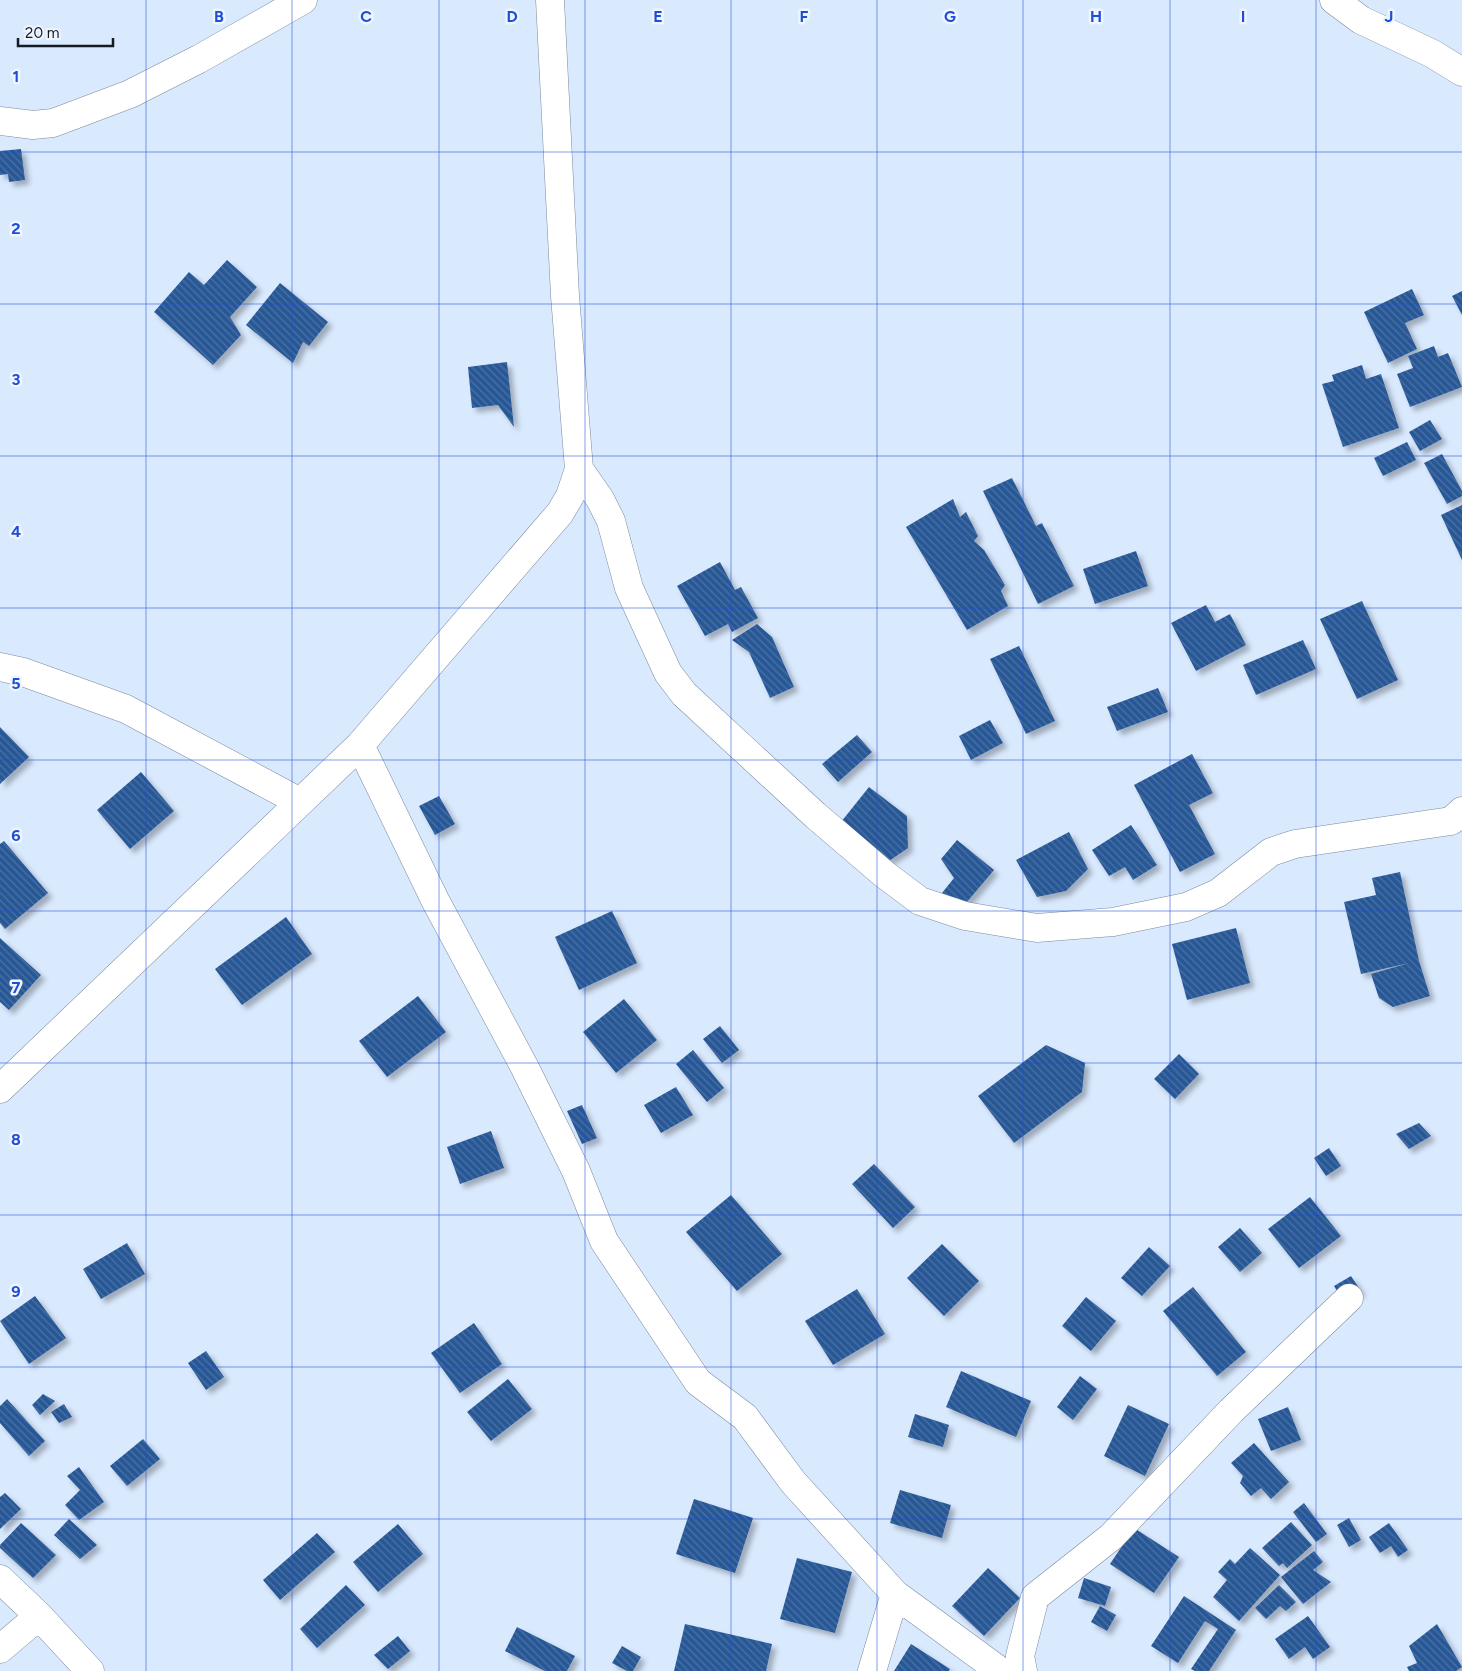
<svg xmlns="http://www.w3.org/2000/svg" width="1462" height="1671" font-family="Figtree,sans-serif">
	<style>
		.building { fill: url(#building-back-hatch); filter: url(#shadow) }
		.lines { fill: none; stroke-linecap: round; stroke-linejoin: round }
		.minor-casing { stroke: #7b8a9d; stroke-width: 29 }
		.minor { stroke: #fff; stroke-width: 28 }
		.grid { fill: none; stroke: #1d4ed8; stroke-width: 1; stroke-opacity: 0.55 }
		.grid-label { font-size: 16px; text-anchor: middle; font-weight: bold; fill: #1d4ed8; stroke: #eff5fe; stroke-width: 5; stroke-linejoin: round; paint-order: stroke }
	</style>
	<defs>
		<pattern id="building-back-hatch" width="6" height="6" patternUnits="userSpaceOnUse" patternTransform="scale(1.25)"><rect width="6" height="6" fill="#285897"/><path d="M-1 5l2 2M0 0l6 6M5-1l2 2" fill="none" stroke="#4c71a0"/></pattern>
		<filter id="shadow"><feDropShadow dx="4.5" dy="4.5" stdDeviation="2.5" flood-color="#0004"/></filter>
	</defs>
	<rect width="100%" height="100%" fill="#d9e9fe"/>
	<path class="building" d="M21 149 25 180 9 182 8 174 0 175V151Z
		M227 260 257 287 230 317 241 335 213 365 154 312 189 272 204 285Z
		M280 283 328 322 309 346 303 342 293 363 246 325Z
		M1412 289 1424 315 1405 323 1417 349 1388 363 1364 312Z
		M1462 291V315L1452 296Z
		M1434 346 1438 357 1448 353 1462 387 1410 407 1397 374 1413 368 1408 356Z
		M507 362 514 427 498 405 472 408 468 367Z
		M1362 365 1366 379 1381 374 1399 428 1343 447 1322 384 1334 381 1332 375Z
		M1430 420 1442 439 1420 451 1409 432Z
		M1407 442 1416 460 1383 476 1374 458Z
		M1442 454 1462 491V496L1447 504 1424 463Z
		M1012 478 1036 526 1042 523 1074 586 1038 604 983 491Z
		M953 499 960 517 966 512 978 536 974 541 984 550 1005 585 1001 591 1008 606 967 630 906 527Z
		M1462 505V560L1441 515Z
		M1136 551 1148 586 1095 604 1083 569Z
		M720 562 735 590 741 587 758 618 732 632 728 624 705 636 677 586Z
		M1362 601 1398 680 1357 699 1320 619Z
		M1206 605 1215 622 1230 614 1246 645 1196 671 1171 623Z
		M757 624 772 637 794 687 770 698 749 652 732 640Z
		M1303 640 1316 669 1256 695 1243 665Z
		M1019 646 1055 721 1026 734 990 659Z
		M1158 688 1168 712 1117 731 1107 707Z
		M990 720 1003 743 971 760 959 736Z
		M0 727 29 757 0 784Z
		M857 735 872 752 838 782 822 764Z
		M1192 754 1213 793 1189 805 1215 854 1180 872 1134 785Z
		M141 772 174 811 130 849 97 810Z
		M869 787 907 816 908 848 889 861 841 822Z
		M439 796 455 824 435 835 419 806Z
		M1131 825 1157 865 1133 880 1125 867 1109 876 1092 850Z
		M1069 832 1088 869 1066 891 1037 897 1016 860Z
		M957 840 994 870 961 909 942 893 954 878 941 859Z
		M4 841 48 893 5 929 0 923V844Z
		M1400 872 1419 961 1430 996 1393 1007 1379 998 1371 974 1409 963 1361 974 1344 902 1376 895 1372 878Z
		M612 911 637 963 579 990 555 937Z
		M286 917 312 954 242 1005 215 969Z
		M1236 928 1250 983 1187 1000 1172 944Z
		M0 938 41 975 9 1010 0 1002Z
		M418 996 446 1032 387 1077 359 1041Z
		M624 999 657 1040 616 1073 583 1032Z
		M720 1026 739 1050 722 1063 703 1039Z
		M1046 1045 1085 1063 1082 1092 1014 1143 978 1096Z
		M693 1050 724 1088 707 1102 676 1064Z
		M1179 1054 1199 1074 1175 1099 1154 1079Z
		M676 1087 693 1115 661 1133 644 1105Z
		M582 1105 597 1138 582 1144 567 1111Z
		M1419 1123 1431 1136 1409 1149 1396 1134Z
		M491 1131 504 1168 460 1184 447 1147Z
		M1329 1148 1341 1166 1326 1176 1314 1158Z
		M874 1164 915 1207 893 1228 852 1184Z
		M731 1195 782 1254 737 1291 686 1232Z
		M1310 1197 1341 1236 1299 1268 1268 1229Z
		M1240 1228 1262 1253 1240 1272 1218 1247Z
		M127 1243 145 1274 101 1299 83 1269Z
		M942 1244 979 1281 944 1316 907 1278Z
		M1149 1247 1170 1266 1142 1296 1121 1278Z
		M1351 1276 1361 1291 1344 1302 1334 1286Z
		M1193 1287 1246 1352 1217 1376 1163 1311Z
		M857 1289 885 1334 833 1365 805 1321Z
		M35 1296 66 1338 29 1364 0 1321Z
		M1086 1297 1116 1321 1091 1351 1062 1326Z
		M474 1323 502 1364 460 1393 431 1353Z
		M206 1351 224 1377 206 1390 188 1363Z
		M961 1371 1031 1401 1016 1437 946 1407Z
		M1080 1376 1097 1389 1073 1420 1057 1407Z
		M508 1379 532 1409 491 1441 467 1412Z
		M43 1394 55 1401 40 1415 32 1405Z
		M7 1399 45 1441 29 1456 0 1423V1406Z
		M64 1404 72 1417 59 1423 51 1412Z
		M1128 1405 1169 1424 1145 1476 1104 1456Z
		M1288 1407 1301 1440 1271 1451 1258 1419Z
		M915 1414 949 1425 943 1447 908 1437Z
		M143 1439 160 1459 127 1486 110 1466Z
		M1254 1443 1289 1482 1271 1499 1261 1488 1251 1496 1240 1483 1243 1476 1231 1463Z
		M79 1467 104 1502 79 1520 65 1505 80 1490 67 1476Z
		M900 1490 951 1505 942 1538 890 1523Z
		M5 1493 21 1509 0 1529V1497Z
		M694 1499 753 1518 735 1573 676 1554Z
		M1304 1503 1327 1534 1316 1542 1293 1512Z
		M1349 1518 1361 1540 1349 1547 1337 1525Z
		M69 1519 97 1545 80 1559 54 1535Z
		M1291 1522 1312 1545 1287 1568 1283 1563 1279 1566 1262 1548Z
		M21 1523 56 1555 33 1578 0 1548V1545Z
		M1389 1523 1408 1550 1398 1557 1391 1546 1380 1553 1369 1537Z
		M398 1524 423 1554 378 1592 353 1562Z
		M1134 1528 1179 1557 1154 1593 1110 1564Z
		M317 1533 335 1552 280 1600 263 1580Z
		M1250 1548 1280 1575 1239 1621 1213 1597 1227 1580 1218 1572 1230 1559 1235 1564Z
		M1314 1551 1323 1562 1313 1570 1331 1582 1303 1604 1281 1577Z
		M797 1558 852 1572 835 1633 780 1619Z
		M988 1568 1020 1598 984 1636 952 1606Z
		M1084 1578 1111 1587 1105 1606 1078 1598Z
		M346 1585 365 1605 317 1648 300 1629Z
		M1279 1585 1296 1602 1286 1611 1280 1606 1266 1619 1255 1608Z
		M1184 1596 1236 1630 1209 1671H1195L1191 1669 1218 1629 1205 1621 1178 1663 1151 1646Z
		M1100 1606 1116 1615 1107 1631 1091 1622Z
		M1308 1616 1330 1647 1313 1659 1305 1647 1289 1659 1275 1639Z
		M685 1624 772 1644 766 1671H674Z
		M1437 1624 1462 1667 1456 1671H1409L1407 1667 1417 1663 1409 1646Z
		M517 1627 575 1656 567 1671H545L505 1651Z
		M398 1636 410 1651 388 1669 374 1655Z
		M911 1644 950 1669 949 1671H894Z
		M622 1646 641 1657 633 1671H627L612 1663Z"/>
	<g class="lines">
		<defs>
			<path id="minor" d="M1334 0 1361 20 1433 54 1462 72
				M0 121 33 125 53 123 130 94 199 59 303 0
				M579 469 600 499 611 521 629 588 668 673 684 694 815 815 884 874 920 901 965 916 1037 928 1113 922 1186 907 1218 893 1271 852 1295 844 1451 821 1462 811
				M0 667 23 672 126 709 300 802
				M360 745 435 900 524 1066 576 1171 604 1241 698 1382 745 1417 793 1482 895 1594 1000 1671
				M0 1089 360 745 560 513 570 496 579 469 565 296 550 0
				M0 1579 39 1616 90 1671
				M0 1649 39 1616
				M872 1671 895 1594
				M1023 1671 1020 1656 1035 1597 1111 1537 1231 1411 1349 1298"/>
		</defs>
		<use href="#minor" class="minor-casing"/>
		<use href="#minor" class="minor"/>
	</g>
	<path class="grid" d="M146 0V1671M292 0V1671M439 0V1671M585 0V1671M731 0V1671M877 0V1671M1023 0V1671M1170 0V1671M1316 0V1671M0 152H1462M0 304H1462M0 456H1462M0 608H1462M0 760H1462M0 911H1462M0 1063H1462M0 1215H1462M0 1367H1462M0 1519H1462"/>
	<g class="grid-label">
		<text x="219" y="22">B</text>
		<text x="366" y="22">C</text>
		<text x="512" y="22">D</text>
		<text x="658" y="22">E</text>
		<text x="804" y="22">F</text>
		<text x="950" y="22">G</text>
		<text x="1096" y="22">H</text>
		<text x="1243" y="22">I</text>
		<text x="1389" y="22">J</text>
		<text x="16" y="82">1</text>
		<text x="16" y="234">2</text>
		<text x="16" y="385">3</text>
		<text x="16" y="537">4</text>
		<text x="16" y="689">5</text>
		<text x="16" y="841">6</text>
		<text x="16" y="993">7</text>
		<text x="16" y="1145">8</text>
		<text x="16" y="1297">9</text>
	</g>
	<path d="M18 38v8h95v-8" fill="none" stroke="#151b22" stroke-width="2.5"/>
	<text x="25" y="38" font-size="15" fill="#151b22" stroke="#eff5fe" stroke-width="4" paint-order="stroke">20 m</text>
</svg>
